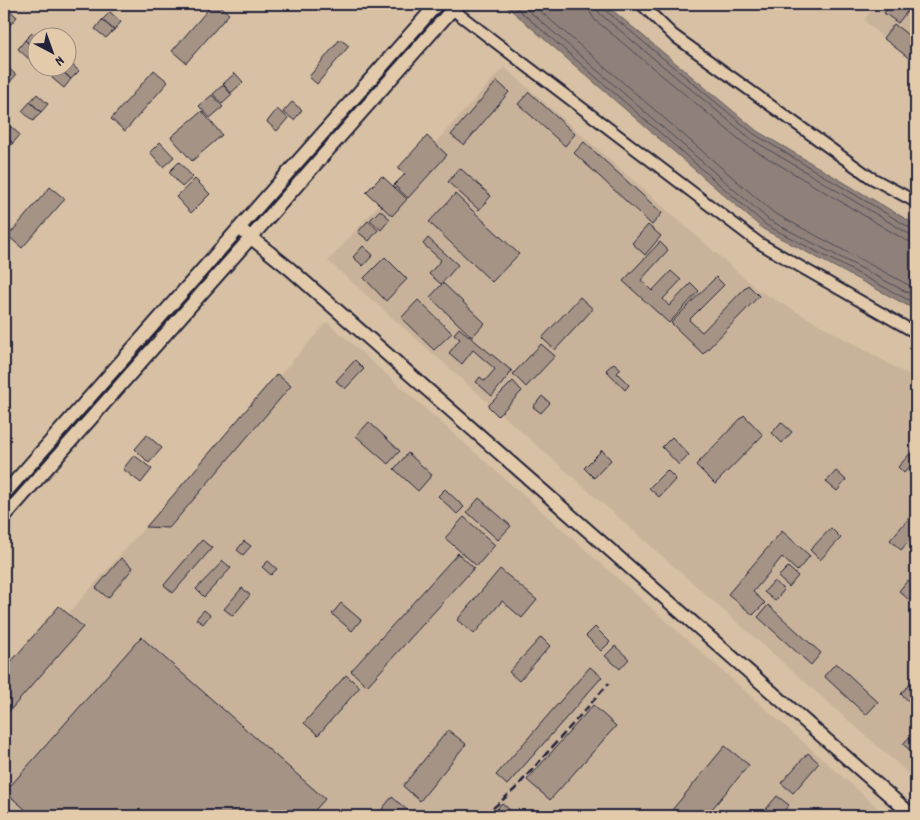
<svg xmlns="http://www.w3.org/2000/svg" width="920" height="820" font-family="Dekko,sans-serif">
	<style>
		.built { fill: #c8b29a }
		.water { fill: #8f817a; stroke: #635b61 }
		.lines { fill: none; stroke-linecap: round; stroke-linejoin: round }
		.shore { stroke: #4e4854; stroke-width: 1 }
		.building { fill: #a59386; stroke: #22223b }
		.minor-casing { stroke: #22223b; stroke-width: 14 }
		.major-casing { stroke: #22223b; stroke-width: 16 }
		.minor { stroke: #e2caaa; stroke-width: 10 }
		.major { stroke: #e2caaa; stroke-width: 12 }
		.rail { stroke: #22223b; stroke-width: 2.5; stroke-dasharray: 8 4; stroke-linecap: butt }
	</style>
	<rect width="100%" height="100%" fill="#d7c0a3"/>
	<filter id="ink" filterUnits="userSpaceOnUse"><feTurbulence type="fractalNoise" baseFrequency=".02" numOctaves="2"/><feDisplacementMap in="SourceGraphic" scale="10" xChannelSelector="R" yChannelSelector="G"/><feConvolveMatrix kernelMatrix="1 2 1 2 8 2 1 2 1" color-interpolation-filters="sRGB"/></filter>
	<g filter="url(#ink)">
		<path class="built" d="M877 4H916V63L883 38 864 20Z
			M504 67 758 290 916 379V780L328 261Z
			M327 322 887 816H4V686Z"/>
		<path class="water" d="M504 4H605L757 131 916 225V310L763 229Z"/>
		<g class="lines">
			<path class="shore" d="M512 4 766 225 916 304
				M521 4 769 220 916 297
				M532 4 774 213 916 289
				M589 4 590 12 595 20 746 145 905 240 916 243
				M596 4 597 9 600 14 751 139 909 234 916 236
				M603 4 605 10 754 134 912 229H916"/>
		</g>
		<path class="building" d="M67 4H82L75 11Z
			M213 4H217L229 14 186 63 172 51Z
			M891 4H913L898 23 884 13Z
			M6 7 17 17 10 25 4 20V10Z
			M110 12 121 22 114 30 102 20Z
			M102 20 114 30 106 38 95 29Z
			M894 24 916 41V51L910 59 883 38Z
			M33 32 39 38H38L37 50 25 40Z
			M340 39 349 46 317 84 309 77Z
			M25 40 36 51 29 59 18 49Z
			M68 61 79 71 71 79 60 69 62 68H68Z
			M5 65 16 75 8 84 4 79Z
			M60 69 71 79 64 88 52 78Z
			M154 70 168 82 125 131 111 119Z
			M235 73 243 82 231 93 223 84Z
			M497 81 509 92 464 145 451 135Z
			M223 85 232 95 222 104 213 94Z
			M529 92 575 134 565 146 518 104Z
			M37 94 48 104 41 112 30 102Z
			M212 95 223 107 210 118 199 106Z
			M30 102 41 112 33 121 22 111Z
			M292 102 302 110 294 120 283 112Z
			M277 109 288 118 277 131 267 122Z
			M202 111 222 135 192 161 171 137Z
			M9 125 20 135 13 143 4 135V130Z
			M4 135 13 143 5 151 4 150Z
			M427 136 447 155 408 198 394 185 405 174 398 168Z
			M160 142 174 157 163 167 150 152Z
			M584 142 662 213 652 225 574 153Z
			M179 162 193 177 182 187 169 172Z
			M460 168 491 196 479 210 448 182Z
			M382 176 407 199 392 216 366 192Z
			M195 179 210 194 191 213 176 197Z
			M50 187 65 199 22 248 8 236Z
			M455 194 519 254 492 282 429 222Z
			M380 210 390 219 381 230 370 220Z
			M368 221 378 230 369 241 358 232Z
			M648 225 661 236 645 255 632 243Z
			M428 238 458 265 441 284 429 274 441 260 423 244Z
			M660 242 668 250 641 280 652 291 671 271 681 280 663 299 669 306 691 283 699 291 669 323 623 281Z
			M363 246 373 255 363 266 353 257Z
			M385 257 407 279 386 301 364 278Z
			M716 277 724 285 689 320 702 332 748 285 759 296 703 354 671 323Z
			M443 283 485 323 472 337 430 297Z
			M580 297 593 309 555 350 542 338Z
			M418 300 452 333 434 350 401 318Z
			M459 328 512 371 492 396 476 382 480 377 485 381 495 369 473 350 462 364 449 353 460 339 454 334Z
			M541 344 555 356 526 387 513 374Z
			M355 360 364 369 345 389 336 381Z
			M614 363 621 369 617 373 629 385 625 390 606 370Z
			M277 374 291 386 169 528 146 527Z
			M513 381 522 391 498 416 488 406Z
			M542 396 550 403 541 413 533 407Z
			M744 415 763 435 715 484 696 465Z
			M369 422 400 451 388 464 356 436Z
			M781 422 792 432 782 443 772 433Z
			M147 435 162 448 149 463 135 449Z
			M672 437 689 455 679 465 662 447Z
			M916 447V460L904 473 898 467Z
			M602 450 611 460 594 478 584 468Z
			M408 453 432 475 418 491 394 469Z
			M134 455 152 469 141 483 123 469Z
			M667 470 676 479 659 497 649 488Z
			M836 471 846 480 837 491 826 482Z
			M445 489 464 507 457 514 438 496Z
			M479 498 511 526 498 540 467 512Z
			M916 510V533L901 550 890 540Z
			M464 517 495 545 477 566 445 538Z
			M831 528 841 538 820 560 810 550Z
			M782 531 810 556 797 571 782 557 753 592 765 603 753 615 728 594Z
			M202 540 212 548 173 593 164 585Z
			M244 541 251 546 243 555 237 550Z
			M458 553 474 568 367 686 351 671Z
			M121 558 133 568 108 598 96 588Z
			M223 561 231 568 204 597 196 589Z
			M268 561 277 569 271 575 262 567Z
			M788 567 798 576 789 587 778 577Z
			M500 569 537 600 522 618 502 601 474 634 457 620Z
			M908 580 916 587V592L909 600 899 591Z
			M774 581 784 590 775 601 764 592Z
			M242 588 250 595 233 616 224 609Z
			M341 603 361 620 352 631 332 614Z
			M768 605 821 653 811 665 758 617Z
			M59 606 83 627 6 715 4 712V670Z
			M204 610 210 615 203 624 196 619Z
			M595 627 610 642 601 651 586 636Z
			M141 637 325 799 310 816H33L5 792Z
			M541 637 550 646 519 681 509 672Z
			M615 646 629 659 620 669 605 656Z
			M836 663 878 702 866 715 824 676Z
			M590 667 602 677 507 785 496 775Z
			M346 675 360 687 318 735 304 723Z
			M916 677V702L913 705 901 694Z
			M593 705 616 726 550 800 527 780Z
			M448 730 466 744 420 801 403 786Z
			M914 732 916 734V756L903 744Z
			M725 746 749 765 706 816H667Z
			M808 753 819 763 793 793 781 783Z
			M777 796 789 805 779 816H760Z
			M392 797 414 816H391L382 809Z
			M502 803 517 816H491Z"/>
		<g class="lines">
			<defs>
				<path id="minor" d="M641 4 673 35 870 177 916 202
					M452 9 759 243 916 333"/>
				<path id="major" d="M239 228 290 269 913 816
					M4 494 437 4
					M4 517 457 4"/>
			</defs>
			<use href="#minor" class="minor-casing"/>
			<use href="#major" class="major-casing"/>
			<use href="#minor" class="minor"/>
			<use href="#major" class="major"/>
			<path class="rail" d="M484 816 515 789 609 683"/>
		</g>
	</g>
	<rect width="920" height="820" fill="none" stroke="#e2caaa" stroke-width="20"/>
	<rect x="10" y="10" width="900" height="800" fill="none" stroke="#22223b" stroke-width="2" filter="url(#ink)"/>
	<g transform="translate(52 52) rotate(139)"><circle r="24" fill="#e2caaa" stroke="#95877e"/>
	<path d="M0-4L9 19L0 12L-9 19Z" fill="#22223b"/>
	<text y="-8" font-size="14" font-weight="bold" text-anchor="middle" fill="#22223b">N</text>
	</g>
</svg>
